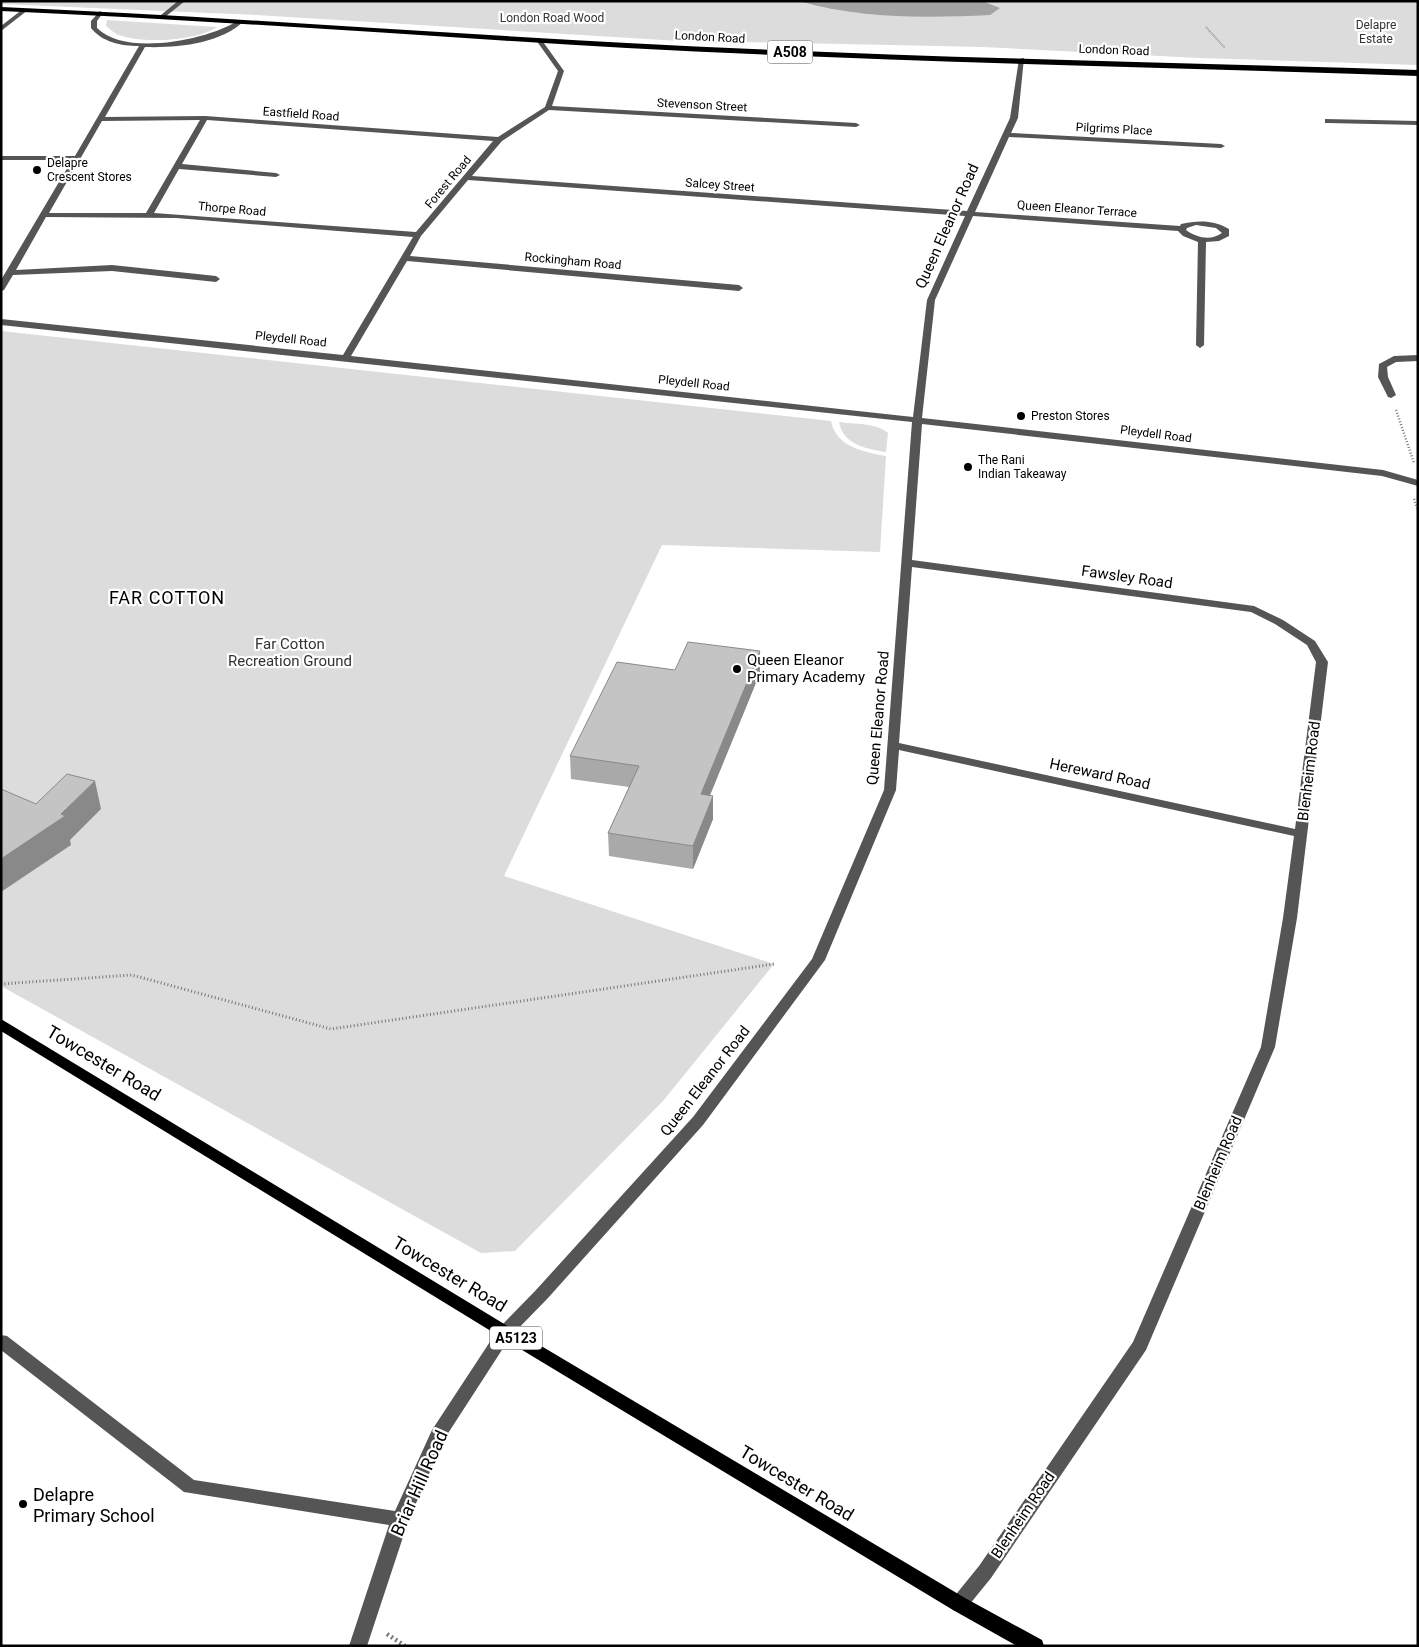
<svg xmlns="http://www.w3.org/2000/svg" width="1419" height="1647" font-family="Roboto,sans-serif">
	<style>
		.green { fill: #dcdcdc }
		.water { fill: #a3a3a3 }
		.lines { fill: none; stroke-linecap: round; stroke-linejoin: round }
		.path-far3 { stroke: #777; stroke-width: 2; stroke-dasharray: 0.5 1; stroke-linecap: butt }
		.path-far2 { stroke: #777; stroke-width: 2.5; stroke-dasharray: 1 2; stroke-linecap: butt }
		.path-far1 { stroke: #777; stroke-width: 3; stroke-dasharray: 1 2.5; stroke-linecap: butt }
		.path { stroke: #777; stroke-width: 4.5; stroke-dasharray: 2 3; stroke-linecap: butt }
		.minor { fill: #555; fill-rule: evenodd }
		.major { fill: #000; fill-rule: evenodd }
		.highway { fill: #000; fill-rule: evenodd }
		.wall { fill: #a9a9a9 }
		.shaded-wall { fill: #898989 }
		.building { fill: #c4c4c4; stroke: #898989 }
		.poi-dot { fill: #000; stroke: #fff; stroke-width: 2 }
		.labels { text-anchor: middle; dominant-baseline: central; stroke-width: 4.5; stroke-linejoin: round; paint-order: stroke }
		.far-park-label { font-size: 12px; fill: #333; stroke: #fff }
		.far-street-label { font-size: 12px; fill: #000; stroke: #fff }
		.far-poi-label { font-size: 12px; fill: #000; stroke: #fff; text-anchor: start }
		.shield { fill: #fff; stroke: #4c4c4c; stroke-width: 1 }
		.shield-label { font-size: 14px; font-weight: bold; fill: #000 }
		.street-label { font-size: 15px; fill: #000; stroke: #fff }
		.park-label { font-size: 15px; fill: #333; stroke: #fff }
		.poi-label { font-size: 15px; fill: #000; stroke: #fff; text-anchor: start }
		.quarter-label { font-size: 18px; letter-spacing: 1px; fill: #000; stroke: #fff }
		.near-street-label { font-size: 18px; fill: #000; stroke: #fff }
		.near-poi-label { font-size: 18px; fill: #000; stroke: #fff; text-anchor: start }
	</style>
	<rect width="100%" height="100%" fill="#fff"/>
	<path class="green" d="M1 1H1418V65L1199 58 983 47 746 42 728 44 256 15 1 4Z
		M107 20 217 27C197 41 142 44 119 35 115 34 110 29 106 26Z
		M1 331 831 421C836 447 864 452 886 456L880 552 662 545 504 876 774 964 663 1101 515 1251 481 1253 1 986Z
		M839 422C853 424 878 423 888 433L886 452C867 449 843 445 839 422Z"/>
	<path class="water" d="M799 1H982L1000 8 990 15C926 18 861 19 799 1Z"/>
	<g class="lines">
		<path class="path-far3" d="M1206 27 1225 48"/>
		<path class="path-far2" d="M1396 410 1414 463
			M1414 499 1418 510"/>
		<path class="path-far1" d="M1 984 132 975 331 1029 774 964"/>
		<path class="path" d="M387 1634 405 1646"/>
		<path class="minor" d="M178 1H185L165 17H161V15Z
			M23 9 28 10 1 31V26Z
			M100 11 103 13 97 21V28C125 57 209 40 239 20L244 21C220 44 177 48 145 47L105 117 205 116 498 137 545 107 558 71 536 40 539 38 541 39 564 71 552 106 856 123 860 125 856 127 549 110 502 141 472 176 967 211 1010 118 1019 59 1024 58 1018 118 1011 133 1221 144 1225 146 1221 148 1009 137 975 212 1180 226 1181 224C1198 220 1214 220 1229 229V236L1219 241 1206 242 1204 345 1200 348 1196 345 1198 242 1183 236 1178 231 973 216 935 300 922 418 1383 470 1418 480V486L1382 476 922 424 912 560 1254 606 1283 620 1315 641 1328 662 1297 918 1275 1047 1146 1350 991 1578 965 1610 959 1612 953 1610 950 1604 953 1598 979 1566 1133 1342 1261 1047 1283 918 1294 836 899 750 896 790 825 960 703 1125 548 1298 511 1336 445 1438 409 1519 367 1646H349L389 1525 184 1492 1 1350V1335L7 1336 194 1480 395 1511 432 1430 499 1328 536 1290 693 1117 812 959 884 790 912 422 1 325V319L343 355 413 237 176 218 46 217 16 270 112 265 216 276 220 279 216 282 112 271 13 275 4 290 1 291V280L72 160H1V156H75L139 46C121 46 102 42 91 28V21ZM200 120 146 213H49L102 121ZM207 120 493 141 416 232 154 213 179 169 276 177 280 175 276 173 182 164ZM468 180 965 216 927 300 913 417 351 356 407 261 739 291 743 288 739 285 410 256 421 236ZM1196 225 1216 228 1222 233C1211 241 1197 238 1186 230L1187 228ZM912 567 1251 612 1275 624 1307 645 1316 662 1295 829 899 743Z
			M1325 119 1418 121V125L1328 123H1325Z
			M1418 355V361L1396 362 1387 367 1388 377 1396 395 1391 398 1388 397 1378 377 1379 364 1394 356Z"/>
		<path class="major" d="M1 1019 511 1328 965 1598 1042 1640 1044 1646H1017L953 1610 499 1336 1 1031Z"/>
		<path class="highway" d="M1 7C210 16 419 32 627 43 890 57 1154 62 1418 70V76C1154 67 890 62 627 48 419 36 210 20 1 11Z"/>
	</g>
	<path class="wall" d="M675 670 760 673 710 795 713 819 693 869 609 856 608 833 629 787 571 779 570 756Z"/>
	<path class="shaded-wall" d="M760 651V673L701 817V794Z
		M95 781 101 809 70 840 71 845 1 892V859L61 814Z
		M713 796V819L693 869V846Z"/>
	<path class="building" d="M688 642 760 651 701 794 713 796 693 846 608 833 639 766 570 756 617 662 675 670Z
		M67 774 95 781 61 814 65 816 1 859V789L36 804Z"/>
	<g class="poi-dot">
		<circle cx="37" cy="170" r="5"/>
		<circle cx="1021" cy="416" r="5"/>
		<circle cx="968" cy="467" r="5"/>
		<circle cx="737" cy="669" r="5"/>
		<circle cx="23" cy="1504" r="5"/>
	</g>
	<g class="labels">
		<g class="far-park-label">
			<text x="552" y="18">London Road Wood</text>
			<text x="1376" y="25">Delapre<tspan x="1376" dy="14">Estate</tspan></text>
		</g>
		<g class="far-street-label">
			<text transform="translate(710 37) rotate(3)">London Road</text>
			<text transform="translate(1114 50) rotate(2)">London Road</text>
			<text transform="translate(702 105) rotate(3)">Stevenson Street</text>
			<text transform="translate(301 114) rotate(4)">Eastfield Road</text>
			<text transform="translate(1114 129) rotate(3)">Pilgrims Place</text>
			<text transform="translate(448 182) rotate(-50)">Forest Road</text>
			<text transform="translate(720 185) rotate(4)">Salcey Street</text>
			<text transform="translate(232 209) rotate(5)">Thorpe Road</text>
			<text transform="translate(1077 209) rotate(4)">Queen Eleanor Terrace</text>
			<text transform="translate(573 261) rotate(5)">Rockingham Road</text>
			<text transform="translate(291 339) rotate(6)">Pleydell Road</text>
			<text transform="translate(694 383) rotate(6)">Pleydell Road</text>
			<text transform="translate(1156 434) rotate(7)">Pleydell Road</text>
		</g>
		<g class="far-poi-label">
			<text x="47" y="163">Delapre<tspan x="47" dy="14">Crescent Stores</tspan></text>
			<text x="1031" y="416">Preston Stores</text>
			<text x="978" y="460">The Rani<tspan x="978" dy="14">Indian Takeaway</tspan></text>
		</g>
		<g class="shield">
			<rect x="767.5" y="40.5" width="45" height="23" rx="4"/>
			<rect x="490" y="1326.5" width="52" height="23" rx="4"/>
		</g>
		<g class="shield-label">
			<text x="790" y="52">A508</text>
			<text x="516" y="1338">A5123</text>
		</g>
		<g class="street-label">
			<text transform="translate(947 226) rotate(-66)">Queen Eleanor Road</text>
			<text transform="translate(1127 577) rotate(8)">Fawsley Road</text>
			<text transform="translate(878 718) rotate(-85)">Queen Eleanor Road</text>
			<text transform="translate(1309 771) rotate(-83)">Blenheim Road</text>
			<text transform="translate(1100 774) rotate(12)">Hereward Road</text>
			<text transform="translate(705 1081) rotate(-52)">Queen Eleanor Road</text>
			<text transform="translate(1218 1163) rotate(-67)">Blenheim Road</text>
			<text transform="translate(1023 1515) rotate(-56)">Blenheim Road</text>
		</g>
		<g class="park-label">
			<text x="290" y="644">Far Cotton<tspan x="290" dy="17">Recreation Ground</tspan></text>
		</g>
		<g class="poi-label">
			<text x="747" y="660">Queen Eleanor<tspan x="747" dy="17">Primary Academy</tspan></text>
		</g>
		<g class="quarter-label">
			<text x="167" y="597">FAR COTTON</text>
		</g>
		<g class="near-street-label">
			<text transform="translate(104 1063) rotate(31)">Towcester Road</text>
			<text transform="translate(450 1274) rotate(31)">Towcester Road</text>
			<text transform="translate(419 1483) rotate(-66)">Briar Hill Road</text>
			<text transform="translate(797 1483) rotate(31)">Towcester Road</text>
		</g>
		<g class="near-poi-label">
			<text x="33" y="1494">Delapre<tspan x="33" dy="21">Primary School</tspan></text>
		</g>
	</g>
	<rect width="1419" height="1647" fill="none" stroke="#000000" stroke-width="5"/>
</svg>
